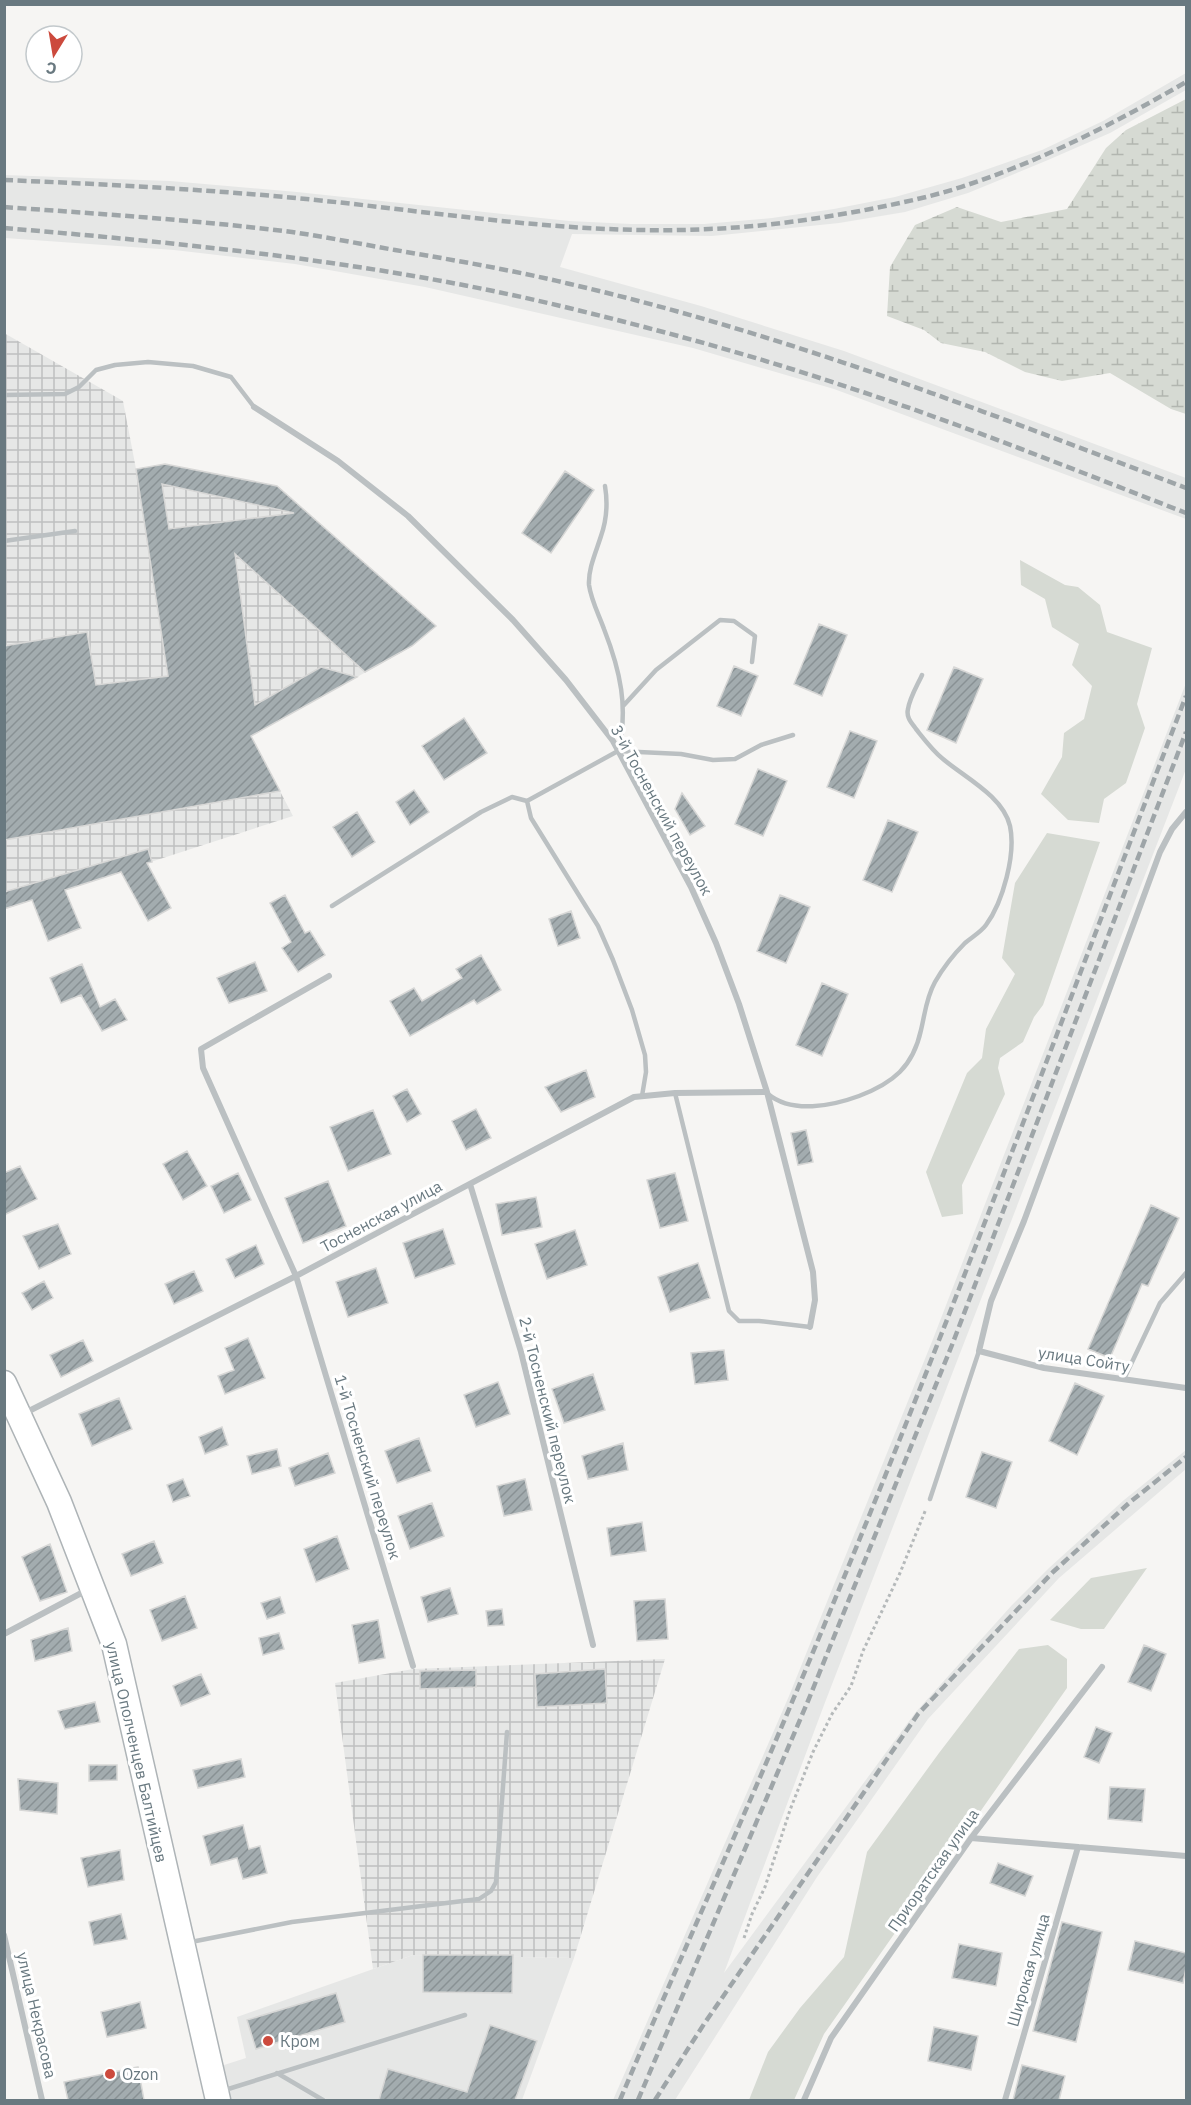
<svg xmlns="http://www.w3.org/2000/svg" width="1191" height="2105" font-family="'IBM Plex Sans',sans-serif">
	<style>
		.built { fill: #e6e7e6 }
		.industrial { fill: url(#industrial-grid) }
		.grass { fill: #d6dad3 }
		.wetland { fill: url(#wetland-marsh) }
		.building { fill: url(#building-hatch); stroke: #d7d7d6; stroke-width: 1.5; fill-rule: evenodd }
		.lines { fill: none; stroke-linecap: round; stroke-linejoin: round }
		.secondary-casing { stroke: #aeb4b7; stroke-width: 27 }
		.path { stroke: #b5b9ba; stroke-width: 3; stroke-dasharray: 3 3; stroke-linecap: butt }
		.service { stroke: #bbc0c2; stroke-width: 4.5 }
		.minor { stroke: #bbc0c2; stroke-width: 6 }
		.secondary { stroke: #fff; stroke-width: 24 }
		.rail { stroke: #9ea5a8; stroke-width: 4.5; stroke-dasharray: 9 4.5; stroke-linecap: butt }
		.poi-dot { fill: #cc4a3d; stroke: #fff; stroke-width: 2 }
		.labels { text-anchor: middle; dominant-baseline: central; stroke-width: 6; stroke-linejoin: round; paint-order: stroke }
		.street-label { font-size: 16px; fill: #697980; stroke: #fff }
		.poi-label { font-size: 16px; fill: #697980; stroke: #fff; text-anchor: start }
	</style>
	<defs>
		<pattern id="industrial-grid" width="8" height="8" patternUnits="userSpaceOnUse" patternTransform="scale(1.5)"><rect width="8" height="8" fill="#e6e7e6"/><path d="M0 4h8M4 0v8" fill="none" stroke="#bec0c0"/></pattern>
		<pattern id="wetland-marsh" width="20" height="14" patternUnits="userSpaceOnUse" patternTransform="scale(1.5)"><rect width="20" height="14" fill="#d6dad3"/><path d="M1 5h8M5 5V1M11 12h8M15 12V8" fill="none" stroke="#b2b6b0"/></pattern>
		<pattern id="building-hatch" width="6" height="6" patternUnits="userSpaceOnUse" patternTransform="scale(1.5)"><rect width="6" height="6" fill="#a3acaf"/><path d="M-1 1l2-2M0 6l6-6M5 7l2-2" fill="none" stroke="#899194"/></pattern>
	</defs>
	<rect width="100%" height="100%" fill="#f6f5f3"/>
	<path class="built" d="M1186 73V90L1110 133 1048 160 968 193 905 212 839 223 712 236 572 234 560 267 701 306 844 351 1186 478V519L834 389 693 348 425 287 295 264 174 250 5 238V175L170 181 297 192 569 221 631 224H704L772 218 834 209 895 197 962 178 1042 150 1103 121Z
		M1186 683V769L824 1705 724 1973 915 1713 1012 1605 1049 1568 1124 1500 1186 1450V1469L1059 1578 928 1719 817 1877 675 2100H613L789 1696 933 1339Z
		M413 1955 574 1958 522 2100H229L221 2066 246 2058 237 2017Z"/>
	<path class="industrial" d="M4 333 123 401 136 469 160 465 180 467 277 486 436 626 411 647 251 736 293 816 5 909Z
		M665 1659 574 1958 413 1955 373 1969 335 1683 413 1669Z"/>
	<path class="grass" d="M1020 560 1065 585 1078 587 1100 605 1107 632 1152 648 1137 704 1145 728 1126 783 1104 799 1099 823 1068 820 1041 794 1062 757 1064 733 1084 719 1092 686 1072 665 1079 644 1052 627 1045 599 1021 585Z
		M1047 833 1100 842 1043 1005 1034 1017 1023 1042 1000 1058 998 1068 1005 1094 962 1185 963 1214 942 1217 926 1172 967 1073 982 1058 986 1029 1015 974 1002 958 1015 883Z
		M1147 1568 1104 1629H1081L1050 1620 1091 1578Z
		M1048 1645 1067 1659V1688L824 2034 794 2100H749L768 2052 800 2008 844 1957 867 1852 939 1753 1019 1649Z"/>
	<path class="wetland" d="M1186 99V414L1171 409 1110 373 1062 381 1025 372 985 352 941 343 924 330 887 316 890 267 915 225 957 207 1001 222 1067 209 1106 148 1126 130Z"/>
	<path class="building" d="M165 464 277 486 436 626 412 646 365 672 235 554 255 705 321 667 357 677 251 736 280 791 4 840V646L87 632 96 685 168 676 136 469ZM162 484 294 513 169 529Z
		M565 471 594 490 551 553 522 533Z
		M819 624 847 635 822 696 794 684Z
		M734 666 758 676 741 716 717 706Z
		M954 667 983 679 956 743 927 730Z
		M464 718 487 753 444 780 422 746Z
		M850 731 877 741 854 798 827 787Z
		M758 769 787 781 763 836 735 824Z
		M414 790 429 812 410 825 396 802Z
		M682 793 705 826 690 835 675 809Z
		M357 812 375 842 352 857 333 827Z
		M888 820 918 832 892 892 863 880Z
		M148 849 152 862 147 863 171 908 148 921 121 872 65 890 81 928 48 941 32 900 4 909V892Z
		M285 895 305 933 310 931 325 955 298 972 282 948 291 942 270 903Z
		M780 895 810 907 786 963 757 951Z
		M571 911 580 938 558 946 549 919Z
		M481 955 501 990 477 1004 474 1000 410 1036 390 1001 414 988 422 1001 462 978 456 969Z
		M255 962 267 991 229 1003 217 978Z
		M82 964 100 1007 115 999 127 1020 102 1031 81 995 61 1003 50 978Z
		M822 983 848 994 822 1056 796 1045Z
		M586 1070 595 1097 561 1112 545 1087Z
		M407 1089 421 1114 407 1122 393 1096Z
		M476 1109 491 1138 466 1150 452 1121Z
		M373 1110 391 1154 348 1171 330 1127Z
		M806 1130 813 1162 798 1165 791 1133Z
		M187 1151 207 1186 183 1200 163 1164Z
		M20 1166 37 1199 4 1215V1173Z
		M238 1173 251 1200 224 1213 211 1186Z
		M675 1173 688 1221 660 1228 647 1180Z
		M328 1181 346 1226 303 1243 285 1198Z
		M536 1197 542 1227 502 1235 496 1204Z
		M1151 1205 1179 1218 1148 1286 1142 1284 1110 1358 1088 1349Z
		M58 1224 71 1254 39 1269 23 1236Z
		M443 1229 455 1264 415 1278 403 1243Z
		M575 1230 587 1265 547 1279 535 1244Z
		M256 1245 264 1264 235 1278 226 1259Z
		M698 1263 710 1298 670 1312 658 1277Z
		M376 1268 388 1303 348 1317 336 1282Z
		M194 1271 203 1291 174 1304 165 1284Z
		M44 1281 53 1298 32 1310 22 1293Z
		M248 1338 265 1378 225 1394 218 1376 234 1370 225 1348Z
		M83 1340 93 1361 61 1377 50 1355Z
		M724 1350 728 1380 695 1384 691 1353Z
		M593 1374 605 1410 564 1423 552 1389Z
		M498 1382 510 1414 476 1427 464 1395Z
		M1075 1383 1104 1396 1077 1455 1049 1441Z
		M119 1398 132 1429 92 1446 79 1414Z
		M222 1427 228 1445 205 1454 199 1437Z
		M419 1438 431 1471 397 1483 385 1451Z
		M623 1443 628 1470 588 1479 582 1456Z
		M277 1449 281 1466 252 1474 247 1456Z
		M982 1452 1012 1462 996 1508 966 1497Z
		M328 1453 335 1473 295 1486 289 1468Z
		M183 1479 190 1496 173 1502 167 1485Z
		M525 1479 532 1510 504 1516 497 1486Z
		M432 1503 444 1536 410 1549 398 1516Z
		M642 1522 646 1551 611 1556 607 1528Z
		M337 1536 349 1569 316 1582 304 1549Z
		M154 1541 163 1563 131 1576 122 1554Z
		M50 1544 67 1592 40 1601 22 1557Z
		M450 1588 458 1614 428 1622 421 1597Z
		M185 1596 197 1628 162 1641 150 1610Z
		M280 1597 285 1613 267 1619 261 1603Z
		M665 1599 668 1639 637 1641 634 1601Z
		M502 1609 504 1625 488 1626 486 1611Z
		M378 1620 385 1658 359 1663 352 1625Z
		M68 1628 72 1651 35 1661 31 1640Z
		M279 1633 284 1649 263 1655 259 1638Z
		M1144 1645 1166 1654 1151 1691 1128 1682Z
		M605 1669 607 1703 537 1707 535 1674Z
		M476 1670V1687L420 1689V1671Z
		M201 1674 210 1694 181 1706 173 1686Z
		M95 1702 100 1722 65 1729 58 1711Z
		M1096 1727 1112 1733 1099 1763 1084 1757Z
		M241 1759 245 1777 198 1788 193 1770Z
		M89 1765H117V1780L89 1781Z
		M18 1779 58 1783 57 1814 20 1810Z
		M1110 1787 1145 1789 1142 1822 1108 1819Z
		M243 1825 249 1849 260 1846 267 1873 243 1879 237 1858 211 1865 203 1836Z
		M120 1850 124 1880 88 1887 81 1858Z
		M998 1863 1033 1876 1025 1896 990 1883Z
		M121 1914 127 1939 94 1945 89 1922Z
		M1062 1922 1102 1932 1076 2042 1033 2031Z
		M1135 1941 1186 1953V1968L1183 1983 1128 1970Z
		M959 1944 1002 1953 996 1986 952 1978Z
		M423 1955H513L512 1993 423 1992Z
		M336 1993 345 2022 256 2049 247 2020Z
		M140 2002 146 2028 107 2037 101 2012Z
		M490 2025 537 2041 515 2100H379L388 2069 467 2092Z
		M934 2027 978 2036 971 2070 928 2061Z
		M1022 2065 1065 2076 1059 2100H1013Z
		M138 2067 144 2100H68L64 2082Z"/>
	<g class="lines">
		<defs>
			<path id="secondary" d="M4 1383 59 1502 114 1644 218 2100"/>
		</defs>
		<use href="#secondary" class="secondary-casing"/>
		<path class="path" d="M744 1938 752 1914 765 1887 790 1810 813 1752 832 1714 851 1686 863 1651 900 1573 926 1509"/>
		<path class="service" d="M4 395 65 394 79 387 96 370 115 365 148 362 193 366 231 377 254 407
			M605 486C608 504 607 519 601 536 596 552 588 569 589 585 591 600 599 615 604 629 620 670 629 708 618 751
			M4 541 75 531
			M624 705 656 670 720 620 734 621 755 636 752 662
			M527 801 531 818 598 926 613 960 632 1010 645 1055 646 1072 642 1096
			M332 906 481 812 512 797 527 801 618 751 681 754 713 760 735 759 761 745 793 735
			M675 1093 729 1311 739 1321H759L810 1327
			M768 1094C792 1114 832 1106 859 1096 893 1083 913 1067 921 1030 925 1014 926 998 935 982 943 968 954 954 965 943 972 937 981 932 986 925 1003 902 1016 854 1010 826 1003 796 964 777 943 759 933 751 924 739 916 729 911 722 906 717 908 709 910 697 917 686 922 675
			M1124 1379 1160 1303 1186 1273
			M930 1499 979 1351
			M191 1942 292 1922 479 1899 491 1891 496 1882 507 1732
			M277 2073 323 2100
			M225 2090 465 2015"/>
		<path class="minor" d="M254 407 338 461 408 516 513 620 566 680 613 741 691 887 716 943 739 1004 767 1092 813 1272 815 1300 810 1327
			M1186 812 1172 829 1160 852 1024 1221 991 1301 979 1351 1044 1368 1186 1388
			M329 976 201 1049 203 1068 296 1276 413 1666
			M470 1184 521 1352 593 1645
			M23 1414 296 1276 634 1097 675 1093 767 1092
			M4 1634 89 1589
			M971 1838 1186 1856
			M4 1935 42 2100
			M804 2100 831 2038 971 1838 1102 1667
			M1005 2100 1078 1847"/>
		<use href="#secondary" class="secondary"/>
		<path class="rail" d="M4 180C102 184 199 189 296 198 433 211 571 236 709 229 760 227 810 220 860 211 896 204 932 197 967 185 1043 160 1117 122 1186 82
			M4 207C100 214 196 220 292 232 326 237 361 244 395 250 453 260 512 270 570 284 781 333 984 411 1186 488
			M4 228C194 244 384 263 569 308 659 330 748 354 835 383 954 421 1070 468 1186 513
			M620 2100C677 1965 738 1831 795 1695 934 1366 1058 1029 1186 696
			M638 2100 808 1701 952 1345 1186 732
			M655 2100 704 2024 918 1714 1053 1572 1129 1503 1186 1457"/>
	</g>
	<g class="poi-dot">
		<circle cx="268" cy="2041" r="6"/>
		<circle cx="110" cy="2074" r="6"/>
	</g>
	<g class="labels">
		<g class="street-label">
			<text transform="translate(662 810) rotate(61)">3-й Тосненский переулок</text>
			<text transform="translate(381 1216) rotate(-28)">Тосненская улица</text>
			<text transform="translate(1084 1359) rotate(9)">улица Сойту</text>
			<text transform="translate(548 1410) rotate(76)">2-й Тосненский переулок</text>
			<text transform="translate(368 1467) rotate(73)">1-й Тосненский переулок</text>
			<text transform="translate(137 1752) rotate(77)">улица Ополченцев Балтийцев</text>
			<text transform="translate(933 1870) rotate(-55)">Приоратская улица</text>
			<text transform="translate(1028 1970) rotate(-74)">Широкая улица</text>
			<text transform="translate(37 2015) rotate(77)">улица Некрасова</text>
		</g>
		<g class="poi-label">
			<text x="280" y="2041">Кром</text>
			<text x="122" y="2074">Ozon</text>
		</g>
	</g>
	<rect width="1191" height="2105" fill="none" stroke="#697980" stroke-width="12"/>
	<g transform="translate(54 54) rotate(191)"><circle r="28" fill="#ffffff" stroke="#c3c9cc" stroke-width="1.5"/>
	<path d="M0-4.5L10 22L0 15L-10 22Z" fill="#cc4a3d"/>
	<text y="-9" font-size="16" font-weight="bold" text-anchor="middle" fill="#697980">С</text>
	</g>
</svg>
